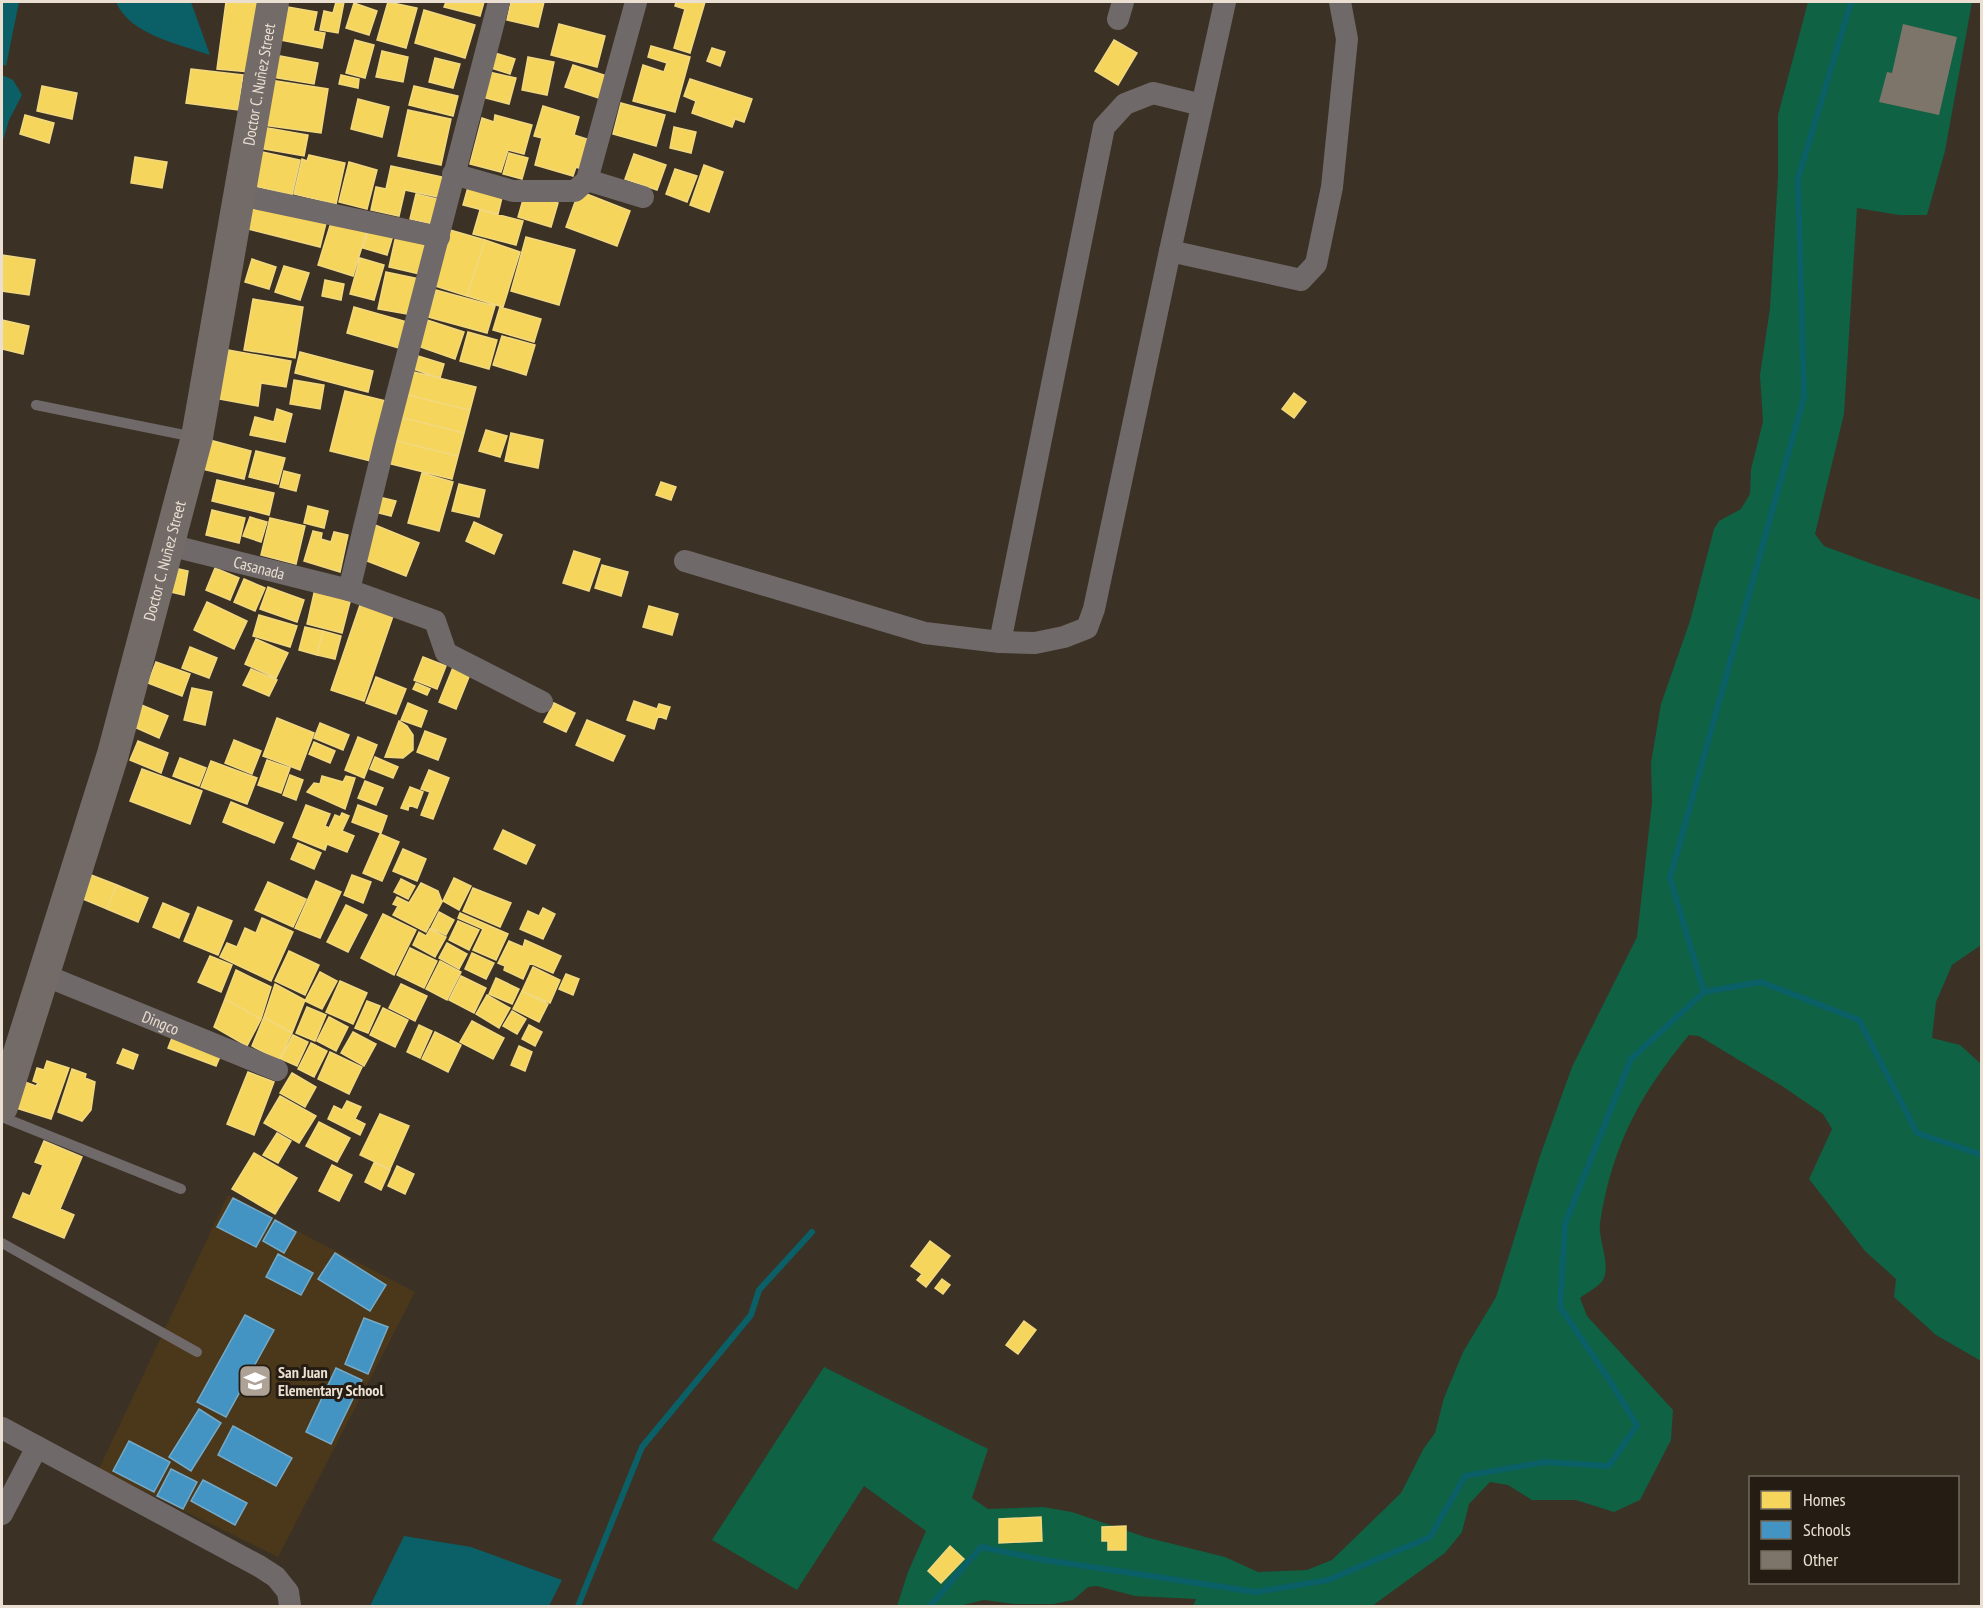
<svg xmlns="http://www.w3.org/2000/svg" width="1983" height="1608" font-family="'PT Sans Narrow',sans-serif">
	<style>
		.built { fill: #4b381b }
		.green { fill: #0f6243 }
		.water { fill: #0a6066 }
		.homes { fill: #f6d55c; stroke: #f2d87f; stroke-width: 1.5 }
		.schools { fill: #4393c3; stroke: #75aac7; stroke-width: 1.5 }
		.lines { fill: none; stroke-linecap: round; stroke-linejoin: round }
		.stream { stroke: #0a6066; stroke-width: 6 }
		.building { fill: #7d756a }
		.lane { stroke: #706969; stroke-width: 10 }
		.street { stroke: #706969; stroke-width: 22 }
		.secondary { stroke: #726b68; stroke-width: 32 }
		.labels { text-anchor: middle; dominant-baseline: central; stroke-width: 6; stroke-linejoin: round; paint-order: stroke }
		.street-label { font-size: 16px; fill: #eadfd1; stroke: #251d13 }
		.poi-label { font-size: 16px; font-weight: bold; fill: #eadfd1; stroke: #251d13; text-anchor: start }
	</style>
	<rect width="100%" height="100%" fill="#3b3225"/>
	<path class="built" d="M228 1195 415 1292 278 1557 99 1469Z"/>
	<path class="green" d="M1808 2H1972L1945 151 1927 215H1899L1857 208 1844 414 1815 534 1824 546 1875 565 1981 600V945L1952 965 1936 1002 1932 1038 1960 1045 1981 1064V1361L1936 1335 1894 1297 1896 1279 1865 1251 1809 1179 1832 1129 1823 1114 1782 1086 1699 1036 1689 1035C1640 1094 1612 1146 1600 1223 1598 1240 1610 1261 1604 1278 1601 1286 1587 1292 1580 1298L1587 1316 1673 1410 1671 1440 1640 1500 1614 1512 1576 1500H1532L1508 1485 1490 1482 1469 1504 1462 1532 1445 1553 1372 1606H1193L1196 1599 1135 1596 1097 1586 1088 1587 1073 1600 1053 1604H1014L984 1600 959 1606H897L908 1572 926 1531 864 1486 797 1590 712 1540 824 1367 988 1449 972 1498 988 1509 1043 1507 1072 1512 1145 1537 1225 1557 1258 1572 1307 1570 1332 1560 1401 1493 1424 1448 1435 1433 1444 1398 1463 1352 1496 1297 1540 1156 1572 1067 1637 937 1652 803 1651 763 1661 704 1690 621 1714 529 1719 521 1741 509 1750 494 1751 469 1763 422 1760 375 1770 308 1778 177V115Z"/>
	<path class="water" d="M2 2H19L6 66 2 64Z
		M116 2H191L210 55C179 44 130 35 116 2Z
		M2 75 13 80 22 95 9 120 2 144Z
		M404 1536 471 1547 562 1580 549 1606H370Z"/>
	<path class="homes" d="M226 2H259L250 72 217 69Z
		M336 2H344L338 33 320 30 324 11 333 13Z
		M388 2 417 8 406 48 377 40Z
		M446 2H484L480 16 444 7Z
		M511 2H544L538 27 507 20Z
		M676 2H705L690 53 674 48 685 9 675 6Z
		M354 3 377 11 369 35 346 28Z
		M282 6 317 12 313 31 325 33 322 48 275 39Z
		M424 10 475 25 465 58 415 43Z
		M559 24 605 36 597 67 551 55Z
		M355 40 374 45 365 78 346 73Z
		M1114 40 1137 53 1118 85 1095 71Z
		M651 46 690 57 675 112 633 101 643 65 664 72 667 63 648 57Z
		M712 48 725 52 720 66 707 61Z
		M382 51 408 57 403 82 376 77Z
		M495 53 515 59 510 74 491 68Z
		M275 55 318 63 314 84 271 77Z
		M528 57 554 62 547 95 522 90Z
		M435 58 460 64 453 88 429 82Z
		M573 65 616 79 608 101 565 87Z
		M191 69 243 75 238 110 186 103Z
		M489 72 516 78 509 104 482 97Z
		M341 75 359 79 358 88 339 84Z
		M690 79 752 99 744 122 735 119 732 127 692 113 696 101 684 96Z
		M270 80 328 89 321 133 263 125Z
		M42 86 77 93 72 119 37 111Z
		M414 86 458 96 453 116 409 105Z
		M358 99 389 107 382 137 351 129Z
		M621 103 665 115 656 146 613 134Z
		M543 106 579 117 574 135 593 141 584 170 576 167 573 176 535 165 542 138 534 136Z
		M408 110 451 119 441 165 398 156Z
		M25 115 54 123 49 143 20 134Z
		M495 115 532 125 524 154 508 150 501 172 470 164 482 118 494 122Z
		M262 127 308 135 304 156 258 148Z
		M674 127 696 132 691 153 670 148Z
		M258 151 300 160 292 195 250 185Z
		M509 153 528 158 522 179 503 174Z
		M634 154 666 165 657 190 625 179Z
		M309 155 345 163 336 204 294 194 302 159 307 161Z
		M135 157 167 162 162 188 131 183Z
		M349 162 377 170 367 209 339 202Z
		M704 165 723 172 709 212 690 205Z
		M391 166 447 178 443 198 405 190 399 216 371 210 376 187 386 189Z
		M675 169 697 176 687 202 666 194Z
		M470 180 504 189 498 214 463 205Z
		M579 191 630 211 617 246 566 227Z
		M525 193 558 203 551 227 518 217Z
		M416 194 442 200 436 225 410 219Z
		M247 199 327 219 320 247 240 227Z
		M480 210 523 221 516 245 473 234Z
		M333 216 368 227 353 276 318 265Z
		M370 226 394 232 387 255 363 248Z
		M450 230 485 240 467 296 432 285Z
		M397 231 431 239 424 275 389 267Z
		M526 237 575 250 559 305 511 291Z
		M485 240 520 252 503 307 467 296Z
		M2 255 35 260 29 295 2 291Z
		M360 258 384 265 374 300 350 294Z
		M252 259 276 267 269 289 245 282Z
		M284 266 309 273 300 300 275 292Z
		M386 272 420 279 412 315 378 309Z
		M325 280 344 284 341 300 322 296Z
		M436 290 495 306 487 333 428 317Z
		M253 299 303 307 295 358 244 350Z
		M354 307 407 322 399 348 347 333Z
		M500 307 541 319 534 342 493 330Z
		M424 319 464 332 455 359 415 345Z
		M2 320 29 326 23 354 2 349Z
		M468 332 497 340 489 369 460 361Z
		M502 336 535 345 526 375 493 365Z
		M228 350 291 361 286 387 261 383 258 406 219 399Z
		M300 352 373 371 368 392 295 373Z
		M418 356 444 364 440 378 413 369Z
		M410 371 476 387 470 410 404 394Z
		M294 380 324 385 320 409 290 404Z
		M345 391 386 401 371 461 330 451Z
		M1294 393 1306 402 1294 418 1282 409Z
		M404 394 470 410 464 433 399 417Z
		M277 409 292 414 285 442 250 435 255 417 274 422Z
		M399 417 464 433 458 456 393 440Z
		M486 430 507 436 500 457 479 451Z
		M511 433 543 440 538 468 505 461Z
		M206 439 251 451 244 479 198 468Z
		M393 440 458 456 452 479 387 463Z
		M256 451 285 458 278 484 249 477Z
		M284 471 300 475 296 491 280 487Z
		M422 473 453 482 439 531 408 523Z
		M217 480 274 493 269 515 212 501Z
		M661 482 676 487 671 500 656 495Z
		M459 484 485 490 479 517 452 511Z
		M379 497 396 501 391 516 375 512Z
		M308 506 328 511 324 528 304 523Z
		M212 510 245 518 239 543 206 535Z
		M250 517 267 522 261 542 243 536Z
		M270 518 305 526 296 564 261 555Z
		M474 522 502 535 494 554 466 541Z
		M375 525 419 543 406 576 362 559Z
		M313 531 322 533 321 539 331 542 334 532 348 535 340 572 304 561Z
		M574 551 600 559 589 591 563 583Z
		M602 565 628 572 621 596 595 588Z
		M170 567 188 571 184 595 166 591Z
		M215 568 239 578 230 600 206 590Z
		M244 579 265 588 255 611 234 602Z
		M268 587 304 600 297 622 260 609Z
		M315 589 351 598 342 633 307 624Z
		M207 602 247 621 234 649 194 630Z
		M360 605 393 616 364 701 331 690Z
		M649 606 678 614 672 635 643 627Z
		M259 615 297 626 290 647 253 636Z
		M305 627 323 631 317 655 299 650Z
		M323 631 341 636 335 659 317 655Z
		M256 639 288 653 276 678 245 664Z
		M190 647 217 658 209 678 182 668Z
		M423 657 446 666 437 689 414 680Z
		M156 662 190 674 182 696 148 683Z
		M454 665 471 672 456 709 439 702Z
		M251 669 277 680 269 696 243 685Z
		M376 677 406 689 396 714 366 703Z
		M416 683 430 689 427 695 413 689Z
		M192 688 212 692 205 725 184 720Z
		M634 701 657 709 659 704 670 707 666 719 658 716 654 729 627 720Z
		M408 703 427 711 421 727 401 720Z
		M554 703 575 713 566 732 544 722Z
		M139 704 168 716 159 738 130 725Z
		M277 718 314 733 300 770 263 756Z
		M587 720 625 736 613 761 576 745Z
		M399 721 407 726 413 735V750L403 758 385 757Z
		M320 723 349 735 343 750 314 738Z
		M425 731 446 739 438 760 417 752Z
		M358 737 377 745 364 778 345 770Z
		M234 740 261 751 252 774 225 763Z
		M138 741 168 753 161 773 130 760Z
		M314 742 335 751 330 763 309 754Z
		M375 757 398 767 393 778 370 769Z
		M180 758 206 768 199 786 173 776Z
		M267 760 290 768 281 793 258 785Z
		M211 761 257 778 247 804 201 787Z
		M142 769 202 791 190 824 130 801Z
		M429 770 449 778 433 819 421 815 430 792 421 789Z
		M290 775 303 780 296 800 283 795Z
		M322 776 343 782 346 776 355 778 345 809 307 792 314 783 320 784Z
		M365 781 383 788 376 805 358 798Z
		M410 787 423 792 417 808 409 805 408 810 401 808Z
		M231 802 283 823 274 843 223 822Z
		M306 805 330 814 325 826 329 828 335 815 340 817 342 813 349 816 342 831 354 836 347 852 327 844 325 850 293 837Z
		M358 805 387 816 381 833 352 822Z
		M503 830 535 845 526 864 494 849Z
		M380 834 399 842 382 881 363 873Z
		M298 843 321 853 314 869 291 859Z
		M403 849 426 859 417 881 393 871Z
		M86 873 117 885 107 909 76 896Z
		M352 875 371 882 363 903 344 895Z
		M454 878 471 886 459 910 443 901Z
		M401 879 415 886 408 899 394 892Z
		M316 881 341 892 320 938 295 928Z
		M268 882 306 899 293 927 255 910Z
		M421 883 438 891 442 902 426 932 393 915 398 906 393 904 397 897 409 903Z
		M117 885 148 898 138 922 107 909Z
		M473 888 511 903 500 927 463 911Z
		M163 903 189 914 179 938 153 927Z
		M346 905 367 915 348 952 327 942Z
		M198 907 232 921 218 955 184 941Z
		M543 908 555 914 543 939 520 929 528 911 539 916Z
		M439 912 454 920 446 935 431 928Z
		M460 913 508 934 496 960 473 950 483 929 458 918Z
		M383 914 416 930 394 975 361 958Z
		M262 918 293 932 271 981 220 957 227 943 237 947 245 928 256 933Z
		M458 921 479 930 469 950 449 940Z
		M430 929 446 937 435 957 413 945 419 932 426 936Z
		M525 940 561 956 553 973 530 963 523 979 504 970 505 966 498 963 509 941 523 947Z
		M447 943 467 954 459 969 439 958Z
		M410 948 437 961 424 988 397 975Z
		M289 951 319 965 305 995 275 981Z
		M472 953 494 963 486 979 465 969Z
		M210 956 232 965 221 992 198 982Z
		M440 961 461 972 447 1000 426 989Z
		M533 967 560 980 550 1003 522 991Z
		M236 970 271 987 261 1019 225 999Z
		M320 972 337 981 322 1009 305 1001Z
		M566 974 579 979 573 995 559 989Z
		M461 976 486 988 474 1013 449 1000Z
		M496 978 519 989 512 1004 489 994Z
		M340 981 367 993 353 1024 326 1012Z
		M275 984 305 1000 292 1033 264 1017Z
		M401 984 427 996 415 1021 389 1008Z
		M522 991 548 1004 539 1022 513 1009Z
		M487 995 510 1008 499 1028 476 1014Z
		M225 999 261 1019 247 1046 214 1027Z
		M367 1001 380 1006 368 1033 355 1028Z
		M307 1007 326 1015 315 1041 296 1033Z
		M383 1008 408 1020 395 1047 370 1035Z
		M512 1011 526 1019 517 1034 503 1026Z
		M264 1017 292 1033 279 1060 252 1046Z
		M329 1017 348 1027 336 1051 317 1041Z
		M472 1021 504 1038 493 1059 460 1042Z
		M419 1025 432 1031 420 1058 407 1052Z
		M529 1025 542 1032 535 1046 522 1039Z
		M353 1032 376 1044 364 1066 341 1053Z
		M435 1032 461 1045 448 1072 422 1059Z
		M174 1033 222 1052 216 1066 168 1048Z
		M293 1035 308 1042 297 1066 281 1059Z
		M311 1043 327 1051 314 1077 298 1069Z
		M519 1046 532 1052 525 1071 511 1065Z
		M123 1049 138 1055 133 1069 117 1063Z
		M330 1052 362 1067 349 1094 318 1079Z
		M47 1061 69 1068 51 1119 16 1108 25 1082 36 1086 38 1083 33 1081 37 1068 44 1070Z
		M72 1069 86 1074 85 1078 95 1082 91 1110 82 1121 58 1112Z
		M248 1072 274 1082 254 1135 227 1124Z
		M292 1073 316 1087 305 1107 280 1093Z
		M280 1096 316 1116 299 1143 264 1123Z
		M347 1101 361 1107 355 1119 365 1124 360 1135 328 1119 334 1106 342 1110Z
		M380 1114 409 1126 390 1169 360 1155Z
		M319 1122 350 1138 337 1162 306 1146Z
		M277 1133 291 1141 278 1163 263 1155Z
		M44 1141 82 1157 60 1209 74 1215 64 1238 13 1217 23 1193 30 1196 43 1165 35 1162Z
		M254 1153 297 1178 275 1214 232 1189Z
		M374 1163 390 1170 381 1190 365 1182Z
		M332 1165 352 1175 339 1201 319 1191Z
		M397 1166 414 1174 405 1194 388 1186Z
		M930 1241 950 1256 926 1287 917 1280 922 1274 911 1266Z
		M942 1279 950 1285 943 1294 935 1288Z
		M1024 1321 1036 1330 1018 1354 1006 1345Z
		M1041 1517 1042 1541 999 1543V1519Z
		M1126 1526V1550H1108V1541H1102V1527Z
		M950 1546 964 1559 941 1583 928 1571Z"/>
	<path class="schools" d="M233 1198 272 1218 256 1247 217 1227Z
		M275 1220 296 1232 284 1253 263 1241Z
		M335 1253 386 1285 370 1311 318 1279Z
		M278 1254 313 1273 301 1295 266 1277Z
		M245 1315 274 1330 226 1417 197 1402Z
		M364 1318 388 1327 368 1374 345 1364Z
		M336 1368 362 1380 331 1444 306 1432Z
		M199 1409 221 1423 191 1471 169 1457Z
		M233 1426 292 1458 276 1486 218 1455Z
		M129 1441 170 1462 154 1492 113 1471Z
		M171 1469 197 1482 183 1509 157 1496Z
		M203 1480 247 1503 235 1525 191 1501Z"/>
	<g class="lines">
		<path class="stream" d="M1704 992 1670 878 1804 397 1798 179 1851 2
			M578 1606 642 1447 751 1315 759 1290 812 1232
			M930 1606 981 1547 1039 1559 1256 1592 1328 1580 1430 1537 1465 1476 1545 1462 1609 1466 1637 1425 1608 1378 1560 1307 1565 1224 1631 1059 1704 992 1761 982 1859 1020 1917 1133 1982 1155"/>
	</g>
	<path class="building" d="M1903 24 1957 37 1939 115 1879 102 1887 72 1892 73Z"/>
	<g class="lines">
		<path class="lane" d="M36 405 194 437
			M2 1117 181 1189
			M2 1243 197 1352"/>
		<g class="street">
			<path d="M1118 19 1123 2"/>
			<path d="M453 174 513 191H575L587 180 636 2"/>
			<path d="M587 180 643 197"/>
			<path d="M240 195 439 237"/>
			<path d="M1170 251 1301 280 1316 264 1332 187 1347 39 1340 2"/>
			<path id="s1" d="M169 545 349 590 435 621 446 653 542 702"/>
			<path d="M685 561 925 633 1000 642 1035 643 1064 637 1087 628 1094 609 1170 251 1225 2"/>
			<path d="M349 590 385 441 499 2"/>
			<path d="M1000 642 1104 127 1125 104 1153 93 1202 105"/>
			<path id="s2" d="M44 975 277 1070"/>
			<path d="M2 1428 259 1566 276 1577 288 1592 290 1606"/>
			<path d="M2 1514 37 1447"/>
		</g>
		<path class="secondary" id="s3" d="M2 1107 113 754 197 437 273 2"/>
	</g>
	<defs>
		<symbol id="school-square" viewBox="-11 -11 22 22"><rect x="-9" y="-9" width="18" height="18" rx="4" fill="#ada295" stroke="#251d13"/><path d="M0-5L7-2L0 1L-7-2ZM-4 1L0 2.5L4 1V4Q0 6-4 4Z" fill="#fff"/></symbol>
	</defs>
	<g fill-rule="evenodd">
		<use href="#school-square" x="236" y="1362" width="38" height="38"/>
	</g>
	<g class="labels">
		<g class="street-label">
			<text stroke="none"><textPath href="#s3" startOffset="1056">Doctor C. Nuñez Street</textPath></text>
			<text stroke="none"><textPath href="#s3" startOffset="570">Doctor C. Nuñez Street</textPath></text>
			<text stroke="none"><textPath href="#s1" startOffset="93">Casanada</textPath></text>
			<text stroke="none"><textPath href="#s2" startOffset="126">Dingco</textPath></text>
		</g>
		<g class="poi-label">
			<text x="278" y="1372">San Juan<tspan x="278" dy="18">Elementary School</tspan></text>
		</g>
	</g>
	<rect width="1983" height="1608" fill="none" stroke="#eadfd1" stroke-width="6"/>
	<rect x="1749" y="1476" width="210" height="108" fill="#251d13" stroke="#746b5f" stroke-width="1.5"/>
	<rect x="1761" y="1491" width="30" height="18" fill="#f6d55c" stroke="#746b5f" stroke-width="1.5"/>
	<text x="1803" y="1506" font-size="18" fill="#eadfd1">Homes</text>
	<rect x="1761" y="1521" width="30" height="18" fill="#4393c3" stroke="#746b5f" stroke-width="1.5"/>
	<text x="1803" y="1536" font-size="18" fill="#eadfd1">Schools</text>
	<rect x="1761" y="1551" width="30" height="18" fill="#7d756a" stroke="#746b5f" stroke-width="1.5"/>
	<text x="1803" y="1566" font-size="18" fill="#eadfd1">Other</text>
</svg>
